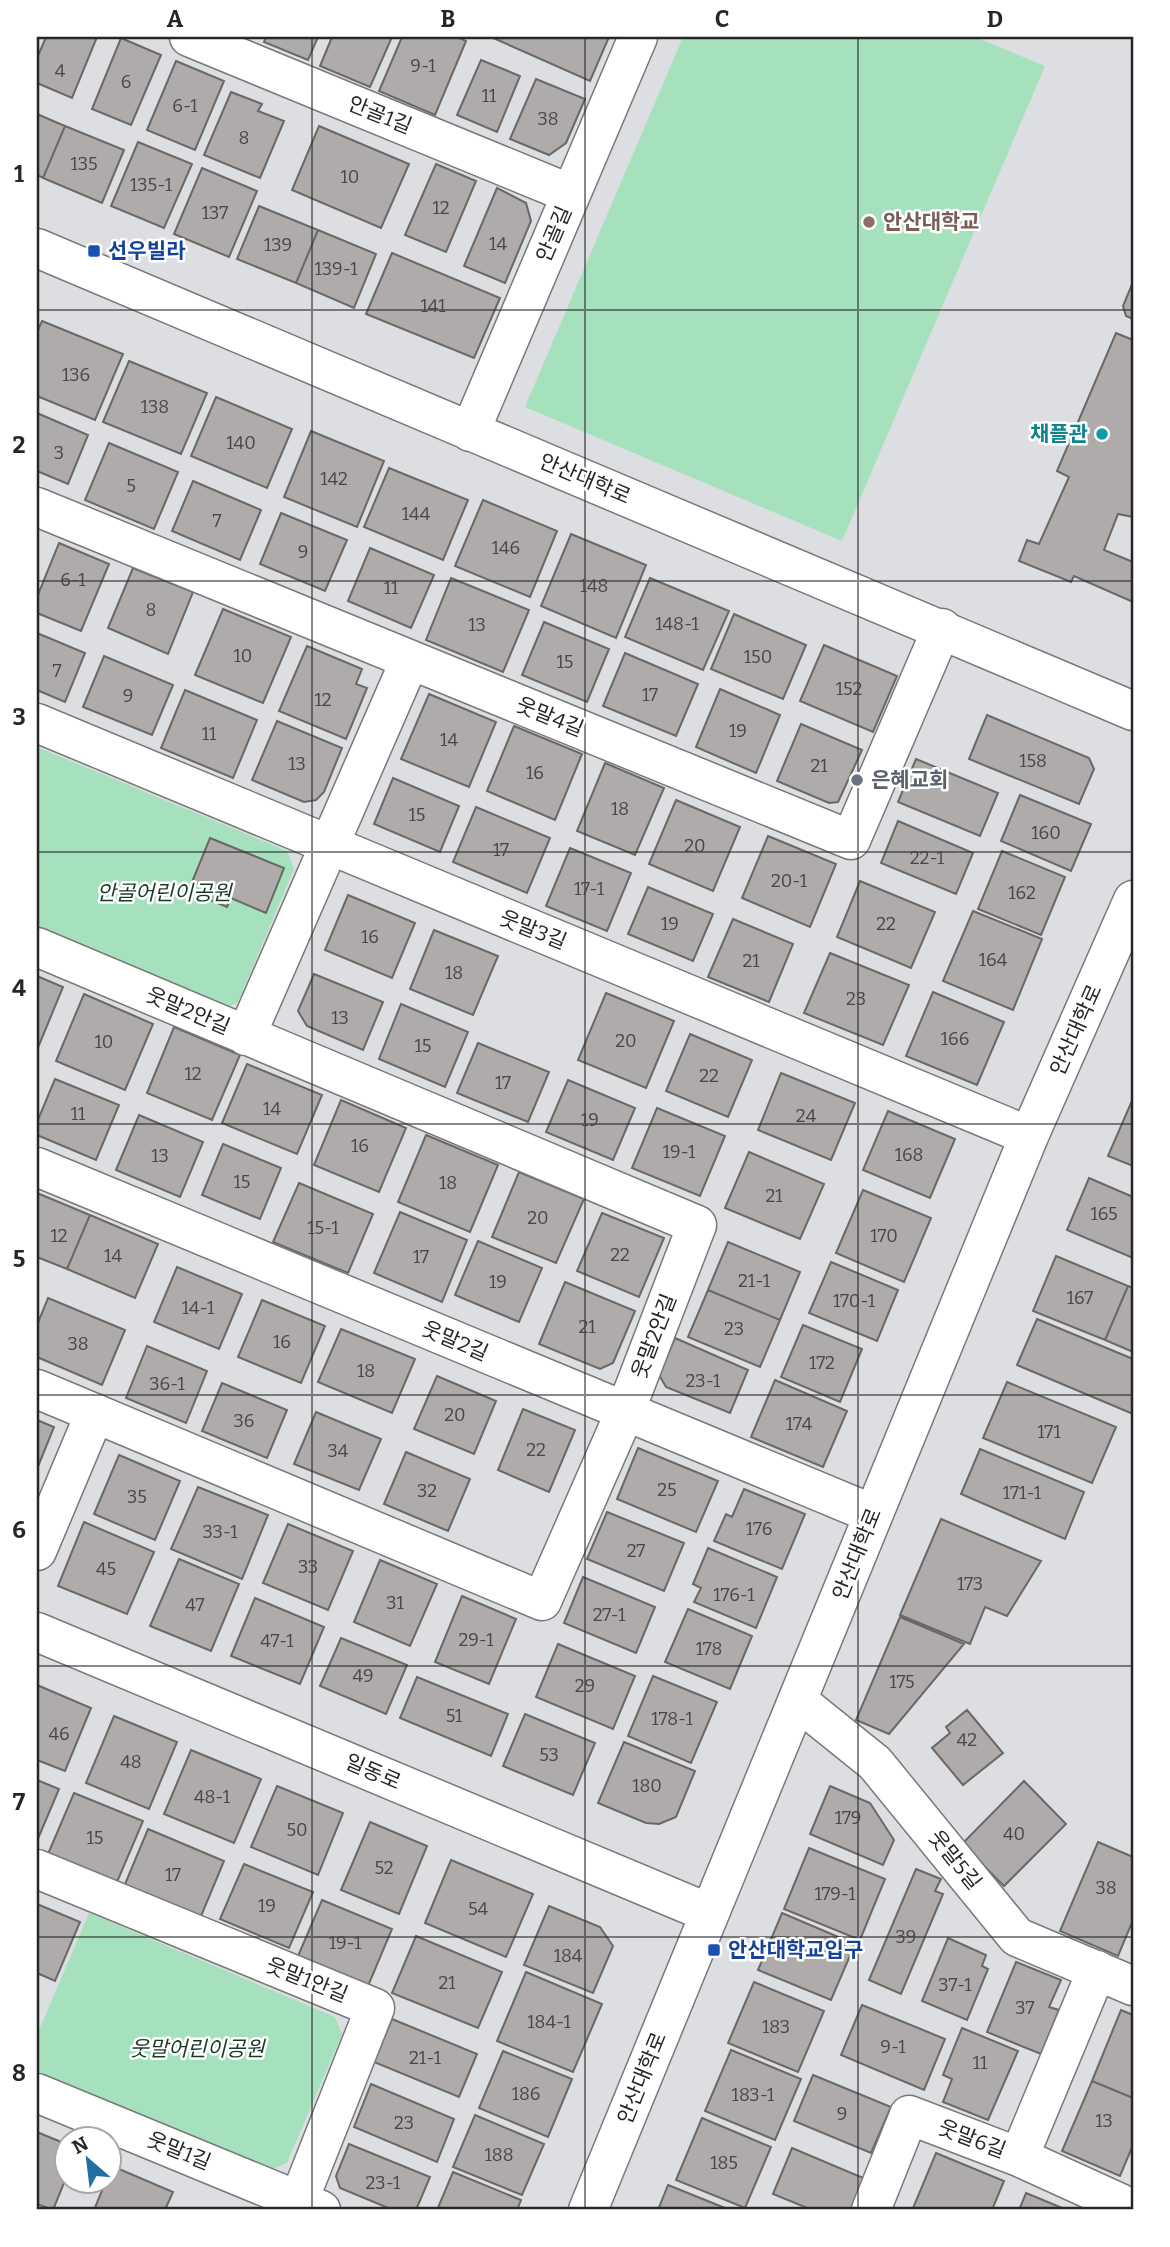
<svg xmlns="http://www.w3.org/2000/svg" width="1170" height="2247" font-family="Bitter,'Noto Sans KR',serif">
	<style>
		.green { fill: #a5e1bc }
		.building { fill: #aeabaa; stroke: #6a6867; stroke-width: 2 }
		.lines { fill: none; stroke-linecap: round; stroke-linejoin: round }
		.minor-casing { stroke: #78797b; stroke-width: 41 }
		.minor { stroke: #fff; stroke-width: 38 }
		.grid { fill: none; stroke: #252626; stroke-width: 2; stroke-opacity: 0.55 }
		.education-dot { fill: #8d6e63; stroke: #fff; stroke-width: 2.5 }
		.transit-dot { fill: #1a4fb4; stroke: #fff; stroke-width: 2.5 }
		.culture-dot { fill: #0f9aa8; stroke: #fff; stroke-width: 2.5 }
		.worship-dot { fill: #6b7280; stroke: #fff; stroke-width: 2.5 }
		.labels { text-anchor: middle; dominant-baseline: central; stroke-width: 5; stroke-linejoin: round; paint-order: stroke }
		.number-label { font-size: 18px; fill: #474747 }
		.street-label { font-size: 21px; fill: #252626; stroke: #fff }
		.education-label { font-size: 21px; font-weight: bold; fill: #785e54; stroke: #fff; text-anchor: start }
		.transit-label { font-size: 21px; font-weight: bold; fill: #164399; stroke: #fff; text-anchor: start }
		.culture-label { font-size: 21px; font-weight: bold; fill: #0d838f; stroke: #fff; text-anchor: end }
		.worship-label { font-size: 21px; font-weight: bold; fill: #5b616d; stroke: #fff; text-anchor: start }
		.park-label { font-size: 21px; font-style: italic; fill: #183927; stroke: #fff }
		.neatline { fill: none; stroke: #252626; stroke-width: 2.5 }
		.grid-label { font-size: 23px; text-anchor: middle; font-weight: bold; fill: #252626 }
	</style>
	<rect width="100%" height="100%" fill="#dddee1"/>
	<path class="green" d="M683 37H975L1045 66 842 541 525 407Z
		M37 747 287 851 294 869 238 1002 221 1010 37 933Z
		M89 1913 335 2017 342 2034 287 2163 270 2170 37 2071V2035Z"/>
	<path class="building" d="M46 37H97L72 98 37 83V58Z
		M266 37H318L308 60 264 42Z
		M332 37H392L370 87 320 66Z
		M402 37H457L466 41 435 115 379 91Z
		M491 37H609L590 81Z
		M121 38 161 55 131 125 92 109Z
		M481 60 520 76 497 132 457 115Z
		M176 61 224 81 195 150 147 130Z
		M536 79 585 99 566 143 549 155 510 139Z
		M231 92 262 104 258 111 284 121 260 178 204 155Z
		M37 114 65 126 43 178 37 175Z
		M65 126 124 150 102 203 43 178Z
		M319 126 409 164 381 228 292 190Z
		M138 142 192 164 164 228 111 206Z
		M436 164 476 181 446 252 405 235Z
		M202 168 257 191 229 257 174 234Z
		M497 188 526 203 531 221 505 283 464 266Z
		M259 206 318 230 296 283 237 259Z
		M318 230 376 254 354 308 296 283Z
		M392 253 500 298 474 358 366 314Z
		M1133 282V319L1126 316 1123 306Z
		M42 321 123 354 95 420 37 396V332Z
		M1116 333 1133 340V517L1118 514 1104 550 1133 562V602L1074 576 1071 582 1019 561 1027 540 1039 544 1069 477 1057 471Z
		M129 361 207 393 181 454 103 422Z
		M216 397 292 429 267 488 191 456Z
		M37 413 88 435 68 484 37 471Z
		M311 431 384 461 357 527 284 497Z
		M109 443 178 472 154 529 85 500Z
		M389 468 468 500 443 560 364 527Z
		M193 481 261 510 240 560 172 531Z
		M483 500 557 531 530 597 455 566Z
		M281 513 347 540 325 591 260 564Z
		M571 534 646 565 616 638 541 606Z
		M59 543 109 564 81 631 37 613V597Z
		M370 548 434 575 411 628 348 601Z
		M133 568 193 592 168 654 108 628Z
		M451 578 529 610 503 672 426 640Z
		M650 578 729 611 703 670 625 637Z
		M223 609 291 637 263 703 195 675Z
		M734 614 806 645 783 699 711 669Z
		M544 622 609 649 587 702 522 675Z
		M37 633 85 653 65 702 37 690Z
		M824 645 897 676 873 732 800 701Z
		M307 646 362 669 356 684 367 688 346 739 279 711Z
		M625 653 698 684 676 736 603 706Z
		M104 656 173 685 152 735 83 707Z
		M720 689 780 715 756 773 696 747Z
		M185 690 257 720 233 778 161 748Z
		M429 694 496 722 469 787 401 759Z
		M987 715 1089 758 1094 769 1079 804 969 759Z
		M277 721 342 748 324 792 316 800 304 802 252 780Z
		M801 724 862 750 838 802 829 803 777 781Z
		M514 726 582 754 555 820 487 791Z
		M916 759 998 793 980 836 898 802Z
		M605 763 664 788 635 855 577 831Z
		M393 778 459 806 440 852 374 824Z
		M1020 795 1091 824 1071 871 1001 841Z
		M676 800 740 827 713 891 649 864Z
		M476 807 550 838 527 893 453 862Z
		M898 821 973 853 956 894 881 863Z
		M768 836 836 864 810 927 742 898Z
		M210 838 284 868 266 913 231 898 227 907 205 898 208 889 192 882Z
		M570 848 631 873 607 931 546 906Z
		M1002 851 1065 877 1041 935 978 909Z
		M860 881 935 912 911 968 837 937Z
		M648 887 713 914 693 961 628 934Z
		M348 895 415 923 392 978 325 950Z
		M973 911 1042 939 1013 1010 943 981Z
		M733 919 793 944 769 1002 708 977Z
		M434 930 498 956 473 1015 410 989Z
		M830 953 909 985 883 1045 804 1013Z
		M314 974 383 1002 363 1050 307 1026 298 1011Z
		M37 976 63 987 37 1050Z
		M933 992 1004 1022 977 1085 906 1056Z
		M606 993 674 1021 646 1088 578 1060Z
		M84 994 153 1024 125 1090 56 1061Z
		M401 1004 468 1032 445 1087 379 1059Z
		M174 1027 240 1055 212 1120 147 1093Z
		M690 1034 752 1060 728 1117 666 1091Z
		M478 1043 549 1072 528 1122 457 1093Z
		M247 1064 322 1095 297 1154 222 1123Z
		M781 1073 855 1103 831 1160 758 1130Z
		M55 1079 119 1105 96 1160 37 1135V1122Z
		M568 1080 635 1108 613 1160 546 1132Z
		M341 1100 406 1128 379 1192 314 1165Z
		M1131 1103 1133 1105V1166L1108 1156Z
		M657 1108 725 1136 700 1196 632 1168Z
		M888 1111 955 1139 930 1198 863 1170Z
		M139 1115 203 1142 180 1197 116 1170Z
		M426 1135 498 1165 470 1232 398 1202Z
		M223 1144 281 1168 260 1219 202 1195Z
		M749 1152 824 1184 800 1239 725 1208Z
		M519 1172 584 1199 556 1263 492 1237Z
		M1089 1178 1133 1197V1258L1067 1230Z
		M299 1183 373 1214 348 1273 273 1242Z
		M863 1190 931 1218 904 1282 836 1253Z
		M37 1193 90 1215 67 1269 37 1257Z
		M400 1212 467 1240 442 1302 374 1273Z
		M602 1213 664 1238 639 1297 577 1271Z
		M90 1215 158 1244 135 1298 67 1269Z
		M478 1241 542 1268 519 1322 455 1295Z
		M728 1242 800 1272 780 1320 708 1290Z
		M1056 1256 1128 1286 1105 1340 1033 1311Z
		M831 1262 898 1290 877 1341 809 1313Z
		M177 1267 242 1294 219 1349 154 1322Z
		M565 1282 635 1311 613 1363 600 1369 539 1344Z
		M1128 1286 1133 1288V1352L1105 1340Z
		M708 1290 780 1320 760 1367 688 1337Z
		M48 1298 125 1330 102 1385 37 1357V1325Z
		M262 1300 325 1326 301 1383 238 1357Z
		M1037 1319 1133 1359V1414L1017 1365Z
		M803 1325 862 1349 840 1402 781 1377Z
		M341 1329 415 1359 392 1413 318 1382Z
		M675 1338 748 1370 730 1413 666 1387 659 1375Z
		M147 1346 207 1371 186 1423 126 1398Z
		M437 1376 496 1401 474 1454 414 1429Z
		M775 1380 847 1411 823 1467 751 1437Z
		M1007 1382 1116 1427 1092 1483 983 1438Z
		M222 1383 287 1410 267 1458 202 1431Z
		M523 1409 575 1430 549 1492 498 1470Z
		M316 1412 381 1439 359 1490 294 1464Z
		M37 1420 54 1427 37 1469Z
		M638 1448 718 1481 696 1532 617 1499Z
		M980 1449 1084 1492 1065 1539 961 1494Z
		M406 1452 470 1479 448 1531 384 1504Z
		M119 1455 180 1481 155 1540 94 1514Z
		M198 1487 268 1515 242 1579 171 1549Z
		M744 1489 805 1514 782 1569 714 1541 726 1514 732 1517Z
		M607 1512 684 1543 664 1591 587 1559Z
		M941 1519 1041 1561 1007 1616 985 1607 970 1644 900 1615Z
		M84 1522 154 1552 127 1614 58 1586Z
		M288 1524 353 1551 328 1610 263 1583Z
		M708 1548 777 1577 756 1628 694 1602 701 1588 693 1584Z
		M179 1559 239 1584 211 1651 150 1626Z
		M380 1560 437 1584 410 1646 354 1622Z
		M583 1577 655 1607 636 1653 564 1623Z
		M462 1596 516 1619 489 1684 435 1662Z
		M255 1598 324 1627 300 1684 231 1656Z
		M688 1609 752 1636 730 1689 665 1662Z
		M900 1617 964 1644 889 1734 856 1720Z
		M341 1638 407 1665 386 1714 320 1686Z
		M558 1644 635 1676 613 1729 536 1697Z
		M653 1676 717 1702 691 1763 628 1736Z
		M417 1677 508 1714 491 1756 400 1718Z
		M37 1685 91 1708 65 1771 37 1760Z
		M967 1710 1003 1753 963 1785 932 1748 950 1733 946 1727Z
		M525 1714 595 1743 573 1795 503 1766Z
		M114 1716 177 1742 149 1809 86 1783Z
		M624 1742 695 1771 676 1817 659 1824 646 1823 598 1803Z
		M191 1750 261 1779 234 1843 164 1814Z
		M37 1780 59 1789 37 1841Z
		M1024 1781 1066 1824 1004 1886 962 1844Z
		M277 1786 343 1813 318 1875 251 1847Z
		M830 1786 870 1803 894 1840 883 1865 810 1834Z
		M74 1793 143 1821 117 1882 48 1854Z
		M370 1822 427 1846 399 1914 341 1890Z
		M148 1829 224 1861 199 1921 123 1889Z
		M1098 1842 1133 1857V1920L1118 1956 1060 1931Z
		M809 1848 885 1879 860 1940 784 1909Z
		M451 1860 533 1894 506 1957 425 1923Z
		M244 1864 313 1892 289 1948 220 1919Z
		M916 1869 941 1879 935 1891 943 1894 901 1994 869 1980Z
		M322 1900 392 1929 368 1986 298 1956Z
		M37 1904 80 1922 55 1981 37 1973Z
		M549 1906 600 1927 613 1946 593 1993 524 1965Z
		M782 1913 855 1944 831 2000 758 1970Z
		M416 1936 502 1972 478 2028 392 1993Z
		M948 1938 986 1955 982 1966 988 1969 967 2020 922 2001Z
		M1016 1962 1061 1980 1049 2007 1059 2010 1041 2054 987 2032Z
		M526 1972 602 2004 573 2072 497 2041Z
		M754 1982 824 2011 798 2072 728 2043Z
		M862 2005 945 2039 924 2090 841 2055Z
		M1121 2010 1133 2015V2098L1092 2081Z
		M392 2019 477 2054 459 2097 374 2062Z
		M962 2028 1018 2051 988 2120 943 2102 952 2079 943 2075Z
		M731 2050 801 2079 775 2140 705 2111Z
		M503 2051 572 2079 548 2137 479 2108Z
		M813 2075 891 2107 871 2153 794 2121Z
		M1092 2081 1133 2098V2145L1120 2176 1062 2151Z
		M371 2084 454 2119 437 2162 354 2127Z
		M475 2115 544 2144 522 2195 453 2167Z
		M702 2118 771 2147 745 2208 676 2180Z
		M37 2132 66 2144V2178L53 2210 37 2204Z
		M349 2144 430 2177 416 2210H393L340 2188 336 2176Z
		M792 2148 868 2180 855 2210H812L773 2194Z
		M936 2153 1004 2181 992 2210H920L913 2208Z
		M112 2166 173 2192 165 2210H94Z
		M453 2172 521 2200 517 2210H437Z
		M668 2185 730 2210H658Z
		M1026 2193 1067 2210H1019Z"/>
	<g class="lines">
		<defs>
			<path id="minor" d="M189 37 571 194
				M37 248 1133 711
				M470 432 638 37
				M37 507 851 840 942 628
				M37 723 1029 1136
				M37 947 697 1225 625 1412 542 1601 37 1389
				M246 1036 410 660
				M37 1167 873 1514
				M37 1551 95 1413
				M37 1632 709 1913
				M798 1701 875 1763 1017 1937 1133 1986
				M37 1869 375 2008 295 2210
				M37 2093 321 2210
				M1019 2157 1097 1970
				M588 2210 1029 1136 1133 900
				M871 2210 909 2115 1019 2157 1120 2203 1117 2210"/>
		</defs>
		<use href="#minor" class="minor-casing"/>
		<use href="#minor" class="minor"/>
	</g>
	<path class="grid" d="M312 37V2210M585 37V2210M858 37V2210M37 310H1133M37 581H1133M37 852H1133M37 1124H1133M37 1395H1133M37 1666H1133M37 1937H1133"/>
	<circle class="education-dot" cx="869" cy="222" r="7"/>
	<g class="transit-dot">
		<rect x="87" y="244" width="14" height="14" rx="3.5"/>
		<rect x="707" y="1943" width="14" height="14" rx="3.5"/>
	</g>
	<circle class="culture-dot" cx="1102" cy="434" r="7"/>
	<circle class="worship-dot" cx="857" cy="780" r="7"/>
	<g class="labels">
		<g class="number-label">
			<text x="423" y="66">9-1</text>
			<text x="60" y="71">4</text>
			<text x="126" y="82">6</text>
			<text x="489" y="96">11</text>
			<text x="185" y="106">6-1</text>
			<text x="548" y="119">38</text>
			<text x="244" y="138">8</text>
			<text x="84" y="164">135</text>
			<text x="350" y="177">10</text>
			<text x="151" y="185">135-1</text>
			<text x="441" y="208">12</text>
			<text x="215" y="213">137</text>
			<text x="498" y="244">14</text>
			<text x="278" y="245">139</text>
			<text x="336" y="269">139-1</text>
			<text x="433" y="306">141</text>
			<text x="76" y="375">136</text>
			<text x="155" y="407">138</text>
			<text x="241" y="443">140</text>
			<text x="59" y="453">3</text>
			<text x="334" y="479">142</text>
			<text x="131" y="486">5</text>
			<text x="416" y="514">144</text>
			<text x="217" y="521">7</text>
			<text x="506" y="548">146</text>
			<text x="303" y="552">9</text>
			<text x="73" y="580">6-1</text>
			<text x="594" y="586">148</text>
			<text x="391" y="588">11</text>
			<text x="151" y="610">8</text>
			<text x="677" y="624">148-1</text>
			<text x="477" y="625">13</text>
			<text x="243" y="656">10</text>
			<text x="758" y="657">150</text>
			<text x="565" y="662">15</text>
			<text x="57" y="671">7</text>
			<text x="849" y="689">152</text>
			<text x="650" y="695">17</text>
			<text x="128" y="696">9</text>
			<text x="323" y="700">12</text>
			<text x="738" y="731">19</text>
			<text x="209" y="734">11</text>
			<text x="449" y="740">14</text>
			<text x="1033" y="761">158</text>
			<text x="297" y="764">13</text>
			<text x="819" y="766">21</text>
			<text x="535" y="773">16</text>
			<text x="620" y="809">18</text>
			<text x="417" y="815">15</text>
			<text x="1046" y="833">160</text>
			<text x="695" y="846">20</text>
			<text x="501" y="850">17</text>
			<text x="927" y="858">22-1</text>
			<text x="789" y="881">20-1</text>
			<text x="589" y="889">17-1</text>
			<text x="1022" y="893">162</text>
			<text x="670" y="924">19</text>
			<text x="886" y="924">22</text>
			<text x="370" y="937">16</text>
			<text x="993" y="960">164</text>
			<text x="751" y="961">21</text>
			<text x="454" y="973">18</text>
			<text x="856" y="999">23</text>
			<text x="340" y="1018">13</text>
			<text x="955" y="1039">166</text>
			<text x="626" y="1041">20</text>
			<text x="104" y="1042">10</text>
			<text x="423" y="1046">15</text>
			<text x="193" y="1074">12</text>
			<text x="709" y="1076">22</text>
			<text x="503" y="1083">17</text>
			<text x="272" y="1109">14</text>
			<text x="78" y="1114">11</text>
			<text x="806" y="1116">24</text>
			<text x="590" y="1120">19</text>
			<text x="360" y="1146">16</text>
			<text x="679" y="1152">19-1</text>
			<text x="909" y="1155">168</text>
			<text x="160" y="1156">13</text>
			<text x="242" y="1182">15</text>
			<text x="448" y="1183">18</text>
			<text x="774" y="1196">21</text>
			<text x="1104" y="1214">165</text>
			<text x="538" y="1218">20</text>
			<text x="323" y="1228">15-1</text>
			<text x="59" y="1236">12</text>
			<text x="884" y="1236">170</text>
			<text x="620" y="1255">22</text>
			<text x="113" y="1256">14</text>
			<text x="421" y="1257">17</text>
			<text x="754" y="1281">21-1</text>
			<text x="498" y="1282">19</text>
			<text x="1080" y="1298">167</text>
			<text x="854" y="1301">170-1</text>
			<text x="198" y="1308">14-1</text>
			<text x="587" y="1327">21</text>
			<text x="734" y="1329">23</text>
			<text x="282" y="1342">16</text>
			<text x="78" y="1344">38</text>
			<text x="822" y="1363">172</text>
			<text x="366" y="1371">18</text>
			<text x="703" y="1381">23-1</text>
			<text x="167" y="1384">36-1</text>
			<text x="455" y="1415">20</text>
			<text x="244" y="1421">36</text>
			<text x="799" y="1424">174</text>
			<text x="1049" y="1432">171</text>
			<text x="536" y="1450">22</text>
			<text x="338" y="1451">34</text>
			<text x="667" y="1490">25</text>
			<text x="427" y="1491">32</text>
			<text x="1022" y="1493">171-1</text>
			<text x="137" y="1497">35</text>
			<text x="759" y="1529">176</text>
			<text x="220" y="1532">33-1</text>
			<text x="636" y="1551">27</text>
			<text x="308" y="1567">33</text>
			<text x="106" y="1569">45</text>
			<text x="970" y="1584">173</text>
			<text x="734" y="1595">176-1</text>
			<text x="395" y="1603">31</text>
			<text x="195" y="1605">47</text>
			<text x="609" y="1615">27-1</text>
			<text x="476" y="1640">29-1</text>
			<text x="277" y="1641">47-1</text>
			<text x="709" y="1649">178</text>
			<text x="363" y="1676">49</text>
			<text x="902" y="1682">175</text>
			<text x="585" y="1686">29</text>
			<text x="454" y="1716">51</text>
			<text x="672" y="1719">178-1</text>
			<text x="59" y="1734">46</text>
			<text x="967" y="1740">42</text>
			<text x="549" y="1755">53</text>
			<text x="131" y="1762">48</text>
			<text x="647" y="1786">180</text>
			<text x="212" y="1797">48-1</text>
			<text x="848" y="1818">179</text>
			<text x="297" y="1830">50</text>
			<text x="1014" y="1834">40</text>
			<text x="95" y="1838">15</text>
			<text x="384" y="1868">52</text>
			<text x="173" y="1875">17</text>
			<text x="1106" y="1888">38</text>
			<text x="835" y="1894">179-1</text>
			<text x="267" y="1906">19</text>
			<text x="478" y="1909">54</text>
			<text x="906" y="1937">39</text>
			<text x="345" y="1943">19-1</text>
			<text x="568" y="1956">184</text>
			<text x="447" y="1983">21</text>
			<text x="955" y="1985">37-1</text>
			<text x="1025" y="2008">37</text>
			<text x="549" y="2022">184-1</text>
			<text x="776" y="2027">183</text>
			<text x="893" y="2047">9-1</text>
			<text x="425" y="2058">21-1</text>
			<text x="980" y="2063">11</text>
			<text x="526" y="2094">186</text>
			<text x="753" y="2095">183-1</text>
			<text x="842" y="2114">9</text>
			<text x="1104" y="2121">13</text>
			<text x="404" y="2123">23</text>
			<text x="499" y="2155">188</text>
			<text x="724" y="2163">185</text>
			<text x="383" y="2183">23-1</text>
		</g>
		<g class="street-label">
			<text transform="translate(380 115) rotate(22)">안골1길</text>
			<text transform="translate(554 234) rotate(-67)">안골길</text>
			<text transform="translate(585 479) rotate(23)">안산대학로</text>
			<text transform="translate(550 717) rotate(22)">웃말4길</text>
			<text transform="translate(533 930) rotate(22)">웃말3길</text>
			<text transform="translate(188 1011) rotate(23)">웃말2안길</text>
			<text transform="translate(1076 1030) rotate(-66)">안산대학로</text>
			<text transform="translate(654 1336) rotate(-69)">웃말2안길</text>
			<text transform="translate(455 1341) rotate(23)">웃말2길</text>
			<text transform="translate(857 1554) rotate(-68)">안산대학로</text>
			<text transform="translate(373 1772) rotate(23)">일동로</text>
			<text transform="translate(955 1860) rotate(51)">웃말5길</text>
			<text transform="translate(307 1980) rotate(22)">웃말1안길</text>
			<text transform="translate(642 2078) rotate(-68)">안산대학로</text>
			<text transform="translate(972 2139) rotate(21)">웃말6길</text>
			<text transform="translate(179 2151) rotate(22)">웃말1길</text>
		</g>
		<g class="education-label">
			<text x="883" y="222">안산대학교</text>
		</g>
		<g class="transit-label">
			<text x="108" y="251">선우빌라</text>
			<text x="728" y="1950">안산대학교입구</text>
		</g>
		<g class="culture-label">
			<text x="1088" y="434">채플관</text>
		</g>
		<g class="worship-label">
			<text x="871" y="780">은혜교회</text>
		</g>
		<g class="park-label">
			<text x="164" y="893">안골어린이공원</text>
			<text x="197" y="2049">웃말어린이공원</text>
		</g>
	</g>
	<rect width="1170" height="2247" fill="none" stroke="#ffffff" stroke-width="77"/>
	<g transform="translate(88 2160) rotate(332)"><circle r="33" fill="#ffffff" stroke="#a8a8a8" stroke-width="2"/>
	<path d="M0-5L12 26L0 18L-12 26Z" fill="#2070a1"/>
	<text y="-10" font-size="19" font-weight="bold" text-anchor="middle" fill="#252626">N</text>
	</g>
	<rect x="38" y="38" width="1094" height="2170" class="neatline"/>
	<g class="grid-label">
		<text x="175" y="27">A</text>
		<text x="448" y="27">B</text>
		<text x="722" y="27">C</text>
		<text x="995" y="27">D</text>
		<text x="19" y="182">1</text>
		<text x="19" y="453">2</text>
		<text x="19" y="725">3</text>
		<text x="19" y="996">4</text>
		<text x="19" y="1267">5</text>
		<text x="19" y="1538">6</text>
		<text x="19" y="1810">7</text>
		<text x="19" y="2081">8</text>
	</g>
</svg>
